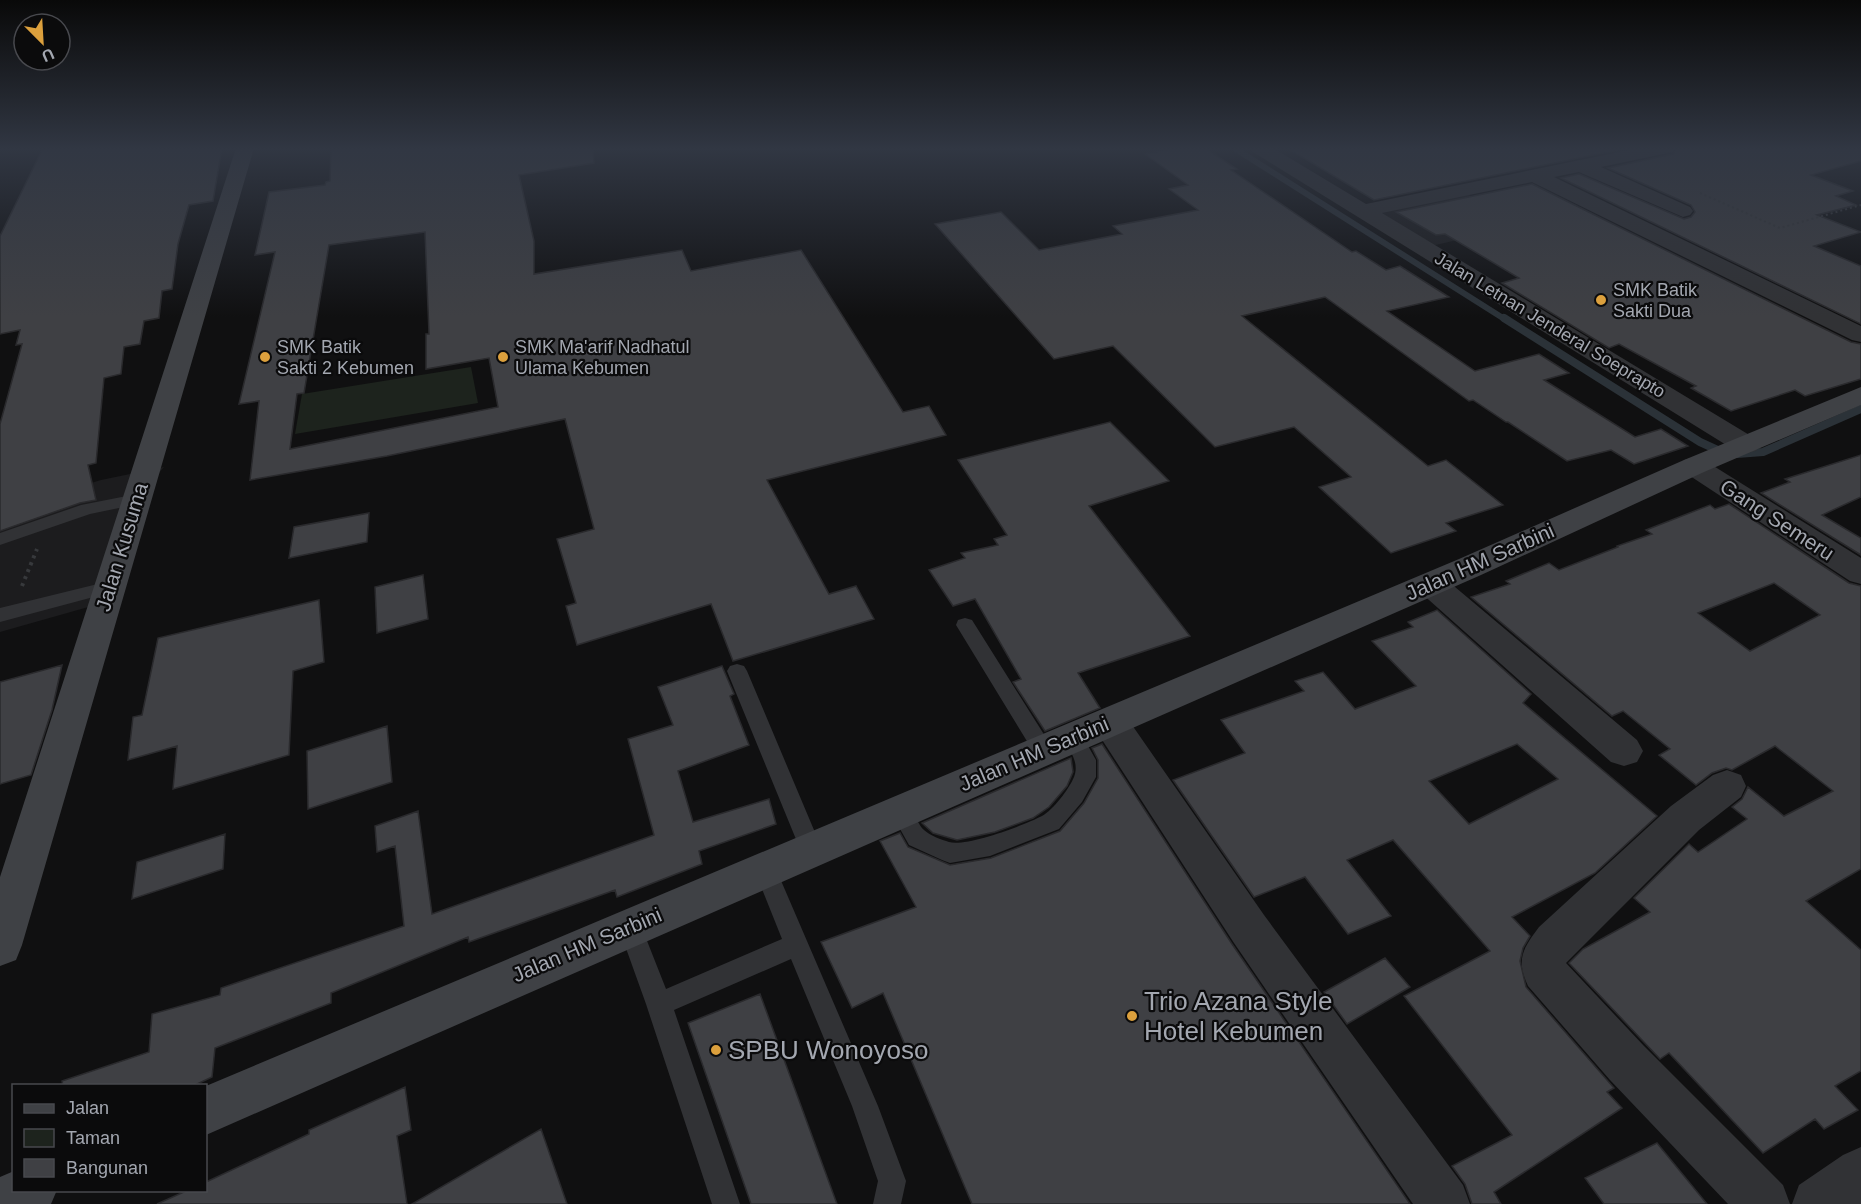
<svg xmlns="http://www.w3.org/2000/svg" width="1861" height="1204" font-family="Arial,sans-serif">
<rect width="100%" height="100%" fill="#101011"/>
<path fill="#1c1c1e" d="M1461 191 1525 224 1423 248 1364 211Z
M164 467 137 499 106 602 0 632V511L101 480Z"/>
<path fill="#1d231d" d="M471 367 478 403 295 434 302 394Z"/>
<g fill="none" stroke-linecap="round" stroke-linejoin="round">
<path stroke="#2b3238" stroke-width="6" d="M1234 148 1506 320"/>
<path stroke="#2b3238" stroke-width="8" d="M1504 318 1700 442 1724 453
M1737 454 1763 452 1861 409"/>
</g>
<path fill="#3f4044" stroke="#2a2a2d" stroke-width="1.5" fill-rule="evenodd" d="M43 148H222L213 201 189 205 178 244 172 289 162 291 159 318 144 321 140 344 124 347 121 374 104 378 96 463 88 465 96 500 80 503 0 531V424L22 344 16 345 20 330 0 334V236Z
M331 148H593L594 163 519 175 534 241V274L682 250 691 271 801 250 903 412 929 406 946 435 767 480 829 594 856 586 874 619 733 661 711 604 577 645 566 606 576 603 557 539 594 529 565 419 387 456 250 480 259 401 239 404 275 252 255 255 269 192 325 185 326 182 330 181ZM425 232 429 334H426V369L489 358 498 407 290 449 297 394 304 393 329 245Z
M1180 148H1205L1237 169 1231 170 1352 252 1356 251 1386 270 1400 266 1449 297 1387 311 1475 371 1539 354 1569 373 1544 380 1635 437 1661 429 1688 446 1634 464 1611 450 1567 461 1508 422H1506L1473 400 1469 401 1325 297 1242 316 1428 466 1446 460 1503 505 1446 523 1456 531 1391 553 1319 487 1351 477 1294 427 1215 447 1113 346 1054 359 935 224 1001 212 1039 250 1122 234 1113 226 1198 210 1169 189 1188 185 1145 154Z
M1287 148H1627L1374 200Z
M1677 148H1861V161L1811 175 1853 191 1836 196 1856 205 1817 215 1861 232 1814 246 1861 266V324L1561 178 1579 174 1684 219 1691 217 1695 212 1691 205 1608 168 1673 154Z
M1532 184 1851 342 1861 344V379L1805 396 1795 390 1731 411 1691 388 1696 386 1619 344 1609 348 1502 283 1519 278 1445 234 1436 235 1396 212Z
M1110 422 1169 481 1089 506 1190 636 1078 673 1100 708 1045 731 1013 682 1021 679 975 599 953 606 929 570 965 558 961 553 998 545 994 539 1007 535 958 460Z
M1861 455V497L1822 515 1861 538V555L1761 493 1790 482 1785 479Z
M1729 504 1849 583 1861 586V869L1806 901 1861 950V1071L1835 1086 1858 1110 1824 1129 1815 1119 1763 1153 1669 1053 1660 1059 1569 963 1583 949 1650 912 1634 898 1689 844 1698 852 1747 819 1732 807 1742 799 1748 787 1784 816 1833 791 1775 746 1732 770 1726 768 1712 773 1696 785 1659 755 1670 749 1623 711 1612 716 1471 597 1510 584 1506 581 1549 563 1559 570 1618 547 1617 546 1652 534 1646 530 1710 505 1715 509ZM1774 583 1820 615 1750 651 1698 613Z
M369 513 367 542 289 558 294 527Z
M423 575 428 619 377 633 375 587Z
M319 600 324 662 293 671 289 755 173 789 177 746 128 760 133 717 142 715 158 638Z
M1437 610 1531 694 1523 703 1657 816 1595 873 1512 917 1530 936 1523 948 1520 961 1526 987 1614 1088 1607 1092 1622 1108 1494 1192 1501 1204H1472L1465 1184 1452 1166 1512 1135 1404 996 1490 951 1393 840 1347 860 1391 916 1348 934 1305 877 1254 897 1173 780 1245 753 1221 720 1304 691 1295 681 1323 672 1355 709 1416 686 1372 641 1413 627 1408 622ZM1517 744 1558 779 1469 824 1429 781Z
M62 665 52 710 31 775 0 784V682Z
M722 666 734 694 730 696 749 745 678 771 693 822 769 799 776 824 699 851 702 864 617 897 615 890 469 942 468 937 331 993V1003L215 1048 212 1077 193 1086H63L62 1081 149 1052 152 1014 220 995 221 988 404 926 395 846 377 852 375 826 418 811 432 914 654 835 628 739 673 725 658 687Z
M387 726 392 782 308 809 307 751Z
M1102 744 1232 944 1410 1204H972L883 993 852 1008 821 942 916 907 880 841 900 833 908 847 950 865 991 858 1060 831 1084 803 1098 778V760L1092 748Z
M1071 758 1073 772 1067 786 1049 807 1033 818 995 832 957 840 933 833 922 823Z
M225 834 223 869 132 899 137 862Z
M1385 958 1410 987 1347 1024 1324 992Z
M760 994 837 1204H751L688 1023Z
M405 1087 411 1130 397 1136 407 1204H157L186 1191H206V1182L309 1134V1130Z
M541 1129 567 1204H412Z
M1657 1143 1707 1204H1604L1585 1178Z"/>
<g fill="none" stroke-linecap="round" stroke-linejoin="round">
<path stroke="#37393c" stroke-width="2" stroke-dasharray="2 3" stroke-linecap="butt" d="M1700 193 1780 228 1861 205"/>
<path stroke="#37393c" stroke-width="4" stroke-dasharray="3 4.5" stroke-linecap="butt" d="M22 586 37 549"/>
<path fill="#313235" fill-rule="evenodd" d="M137 494 143 495 145 499 143 503 90 514 0 545V533L81 505Z
M110 581 116 583 119 587 116 591 0 622V608Z
M965 618 972 620 1050 744 1053 750 1050 756 1043 758 1036 756 956 625 958 620Z
M737 664 744 666 747 671 822 849 819 856 811 859 803 856 800 849 727 671 730 666Z
M1076 735 1083 737 1096 760V777L1082 802 1059 829 990 856 950 863 942 860 909 845 890 811 893 804C913 797 913 819 924 830 929 835 942 840 949 842 966 847 1025 825 1042 816 1053 810 1069 789 1074 777 1079 764 1072 754 1066 743L1069 737Z
M765 859 773 862 776 869 878 1106 906 1181 901 1204H873L878 1181 852 1106 791 959 674 1010 740 1204H712L646 1004 618 926 622 918 630 915 638 918 666 989 782 939 754 869 757 862Z"/>
<path fill="#313235" fill-rule="evenodd" d="M1251 148H1273L1366 204 1639 148H1675L1673 152 1601 167 1690 207 1693 211 1690 215 1683 217 1579 172 1554 177 1861 326V342L1852 340 1532 182 1382 213 1756 439 1760 445 1756 451 1746 453 1736 451 1253 152Z
M1694 457 1704 460 1861 558V584L1850 581 1684 472 1680 466 1684 460Z
M1431 573 1442 576 1637 740 1643 751 1637 762 1624 766 1611 762 1420 592 1415 584 1420 576Z
M1110 707 1123 712 1264 915 1463 1185 1470 1204H1413L1234 943 1097 732 1092 722 1097 712Z
M1727 770 1741 775 1746 786 1741 797 1699 830 1566 963 1644 1046 1783 1185 1790 1204H1728L1610 1080 1528 986C1516 959 1522 950 1539 927L1671 806 1713 775Z
M1861 1147V1204H1792L1799 1185 1843 1155Z"/>
<path fill="#3f4145" fill-rule="evenodd" d="M236 148H254L22 945 16 960 0 966V877Z
M1861 387V405L1704 472 1481 575 206 1135V1086L1459 559 1684 460Z
M14 1171V1190H57L51 1204H0V1177Z"/>
</g>
<linearGradient id="sky" x2="0" y2="1"><stop stop-color="#090909"/><stop offset="0.47" stop-color="#313743"/><stop offset="1" stop-color="#313743" stop-opacity="0"/></linearGradient>
<rect width="1861" height="317" fill="url(#sky)"/>
<g fill="#dca03d" stroke="#0b0b0c" stroke-width="2">
<circle cx="1601" cy="300" r="6"/>
<circle cx="265" cy="357" r="6"/>
<circle cx="503" cy="357" r="6"/>
<circle cx="1132" cy="1016" r="6"/>
<circle cx="716" cy="1050" r="6"/>
</g>
<g text-anchor="middle" stroke-width="4.5" stroke-linejoin="round" paint-order="stroke">
<g font-size="18" fill="#a3a7b0" stroke="#0b0b0c" text-anchor="start">
<text x="1613" y="296">SMK Batik<tspan x="1613" dy="21">Sakti Dua</tspan></text>
<text x="277" y="353">SMK Batik<tspan x="277" dy="21">Sakti 2 Kebumen</tspan></text>
<text x="515" y="353">SMK Ma'arif Nadhatul<tspan x="515" dy="21">Ulama Kebumen</tspan></text>
</g>
<g font-size="18" fill="#a3a7b0" stroke="#0b0b0c">
<text transform="translate(1550 325) rotate(31)" y="6">Jalan Letnan Jenderal Soeprapto</text>
</g>
<g font-size="21" fill="#a3a7b0" stroke="#0b0b0c">
<text transform="translate(1777 520) rotate(33)" y="7">Gang Semeru</text>
<text transform="translate(122 547) rotate(-73)" y="7">Jalan Kusuma</text>
<text transform="translate(1480 562) rotate(-24)" y="7">Jalan HM Sarbini</text>
<text transform="translate(1034 754) rotate(-23)" y="7">Jalan HM Sarbini</text>
<text transform="translate(587 945) rotate(-23)" y="7">Jalan HM Sarbini</text>
</g>
<g font-size="26" fill="#a3a7b0" stroke="#0b0b0c" text-anchor="start">
<text x="1144" y="1010">Trio Azana Style<tspan x="1144" dy="30">Hotel Kebumen</tspan></text>
<text x="728" y="1059">SPBU Wonoyoso</text>
</g>
</g>
<rect x="12" y="1084" width="195" height="108" fill="#0b0b0c" stroke="#48494e" stroke-width="1.5"/>
<rect x="24" y="1104" width="30" height="9" fill="#3f4145" stroke="#48494e" stroke-width="1.5"/>
<text x="66" y="1114" font-size="18" fill="#a3a7b0">Jalan</text>
<rect x="24" y="1129" width="30" height="18" fill="#1d231d" stroke="#48494e" stroke-width="1.5"/>
<text x="66" y="1144" font-size="18" fill="#a3a7b0">Taman</text>
<rect x="24" y="1159" width="30" height="18" fill="#3f4044" stroke="#48494e" stroke-width="1.5"/>
<text x="66" y="1174" font-size="18" fill="#a3a7b0">Bangunan</text>
<g transform="translate(42 42) rotate(156)"><circle r="28" fill="#0b0b0c" stroke="#48494e" stroke-width="1.5"/>
<path d="M0-4.5L10 22L0 15L-10 22Z" fill="#dca03d"/>
<text y="-9" font-size="16" font-weight="bold" text-anchor="middle" fill="#a3a7b0">U</text>
</g>
</svg>
